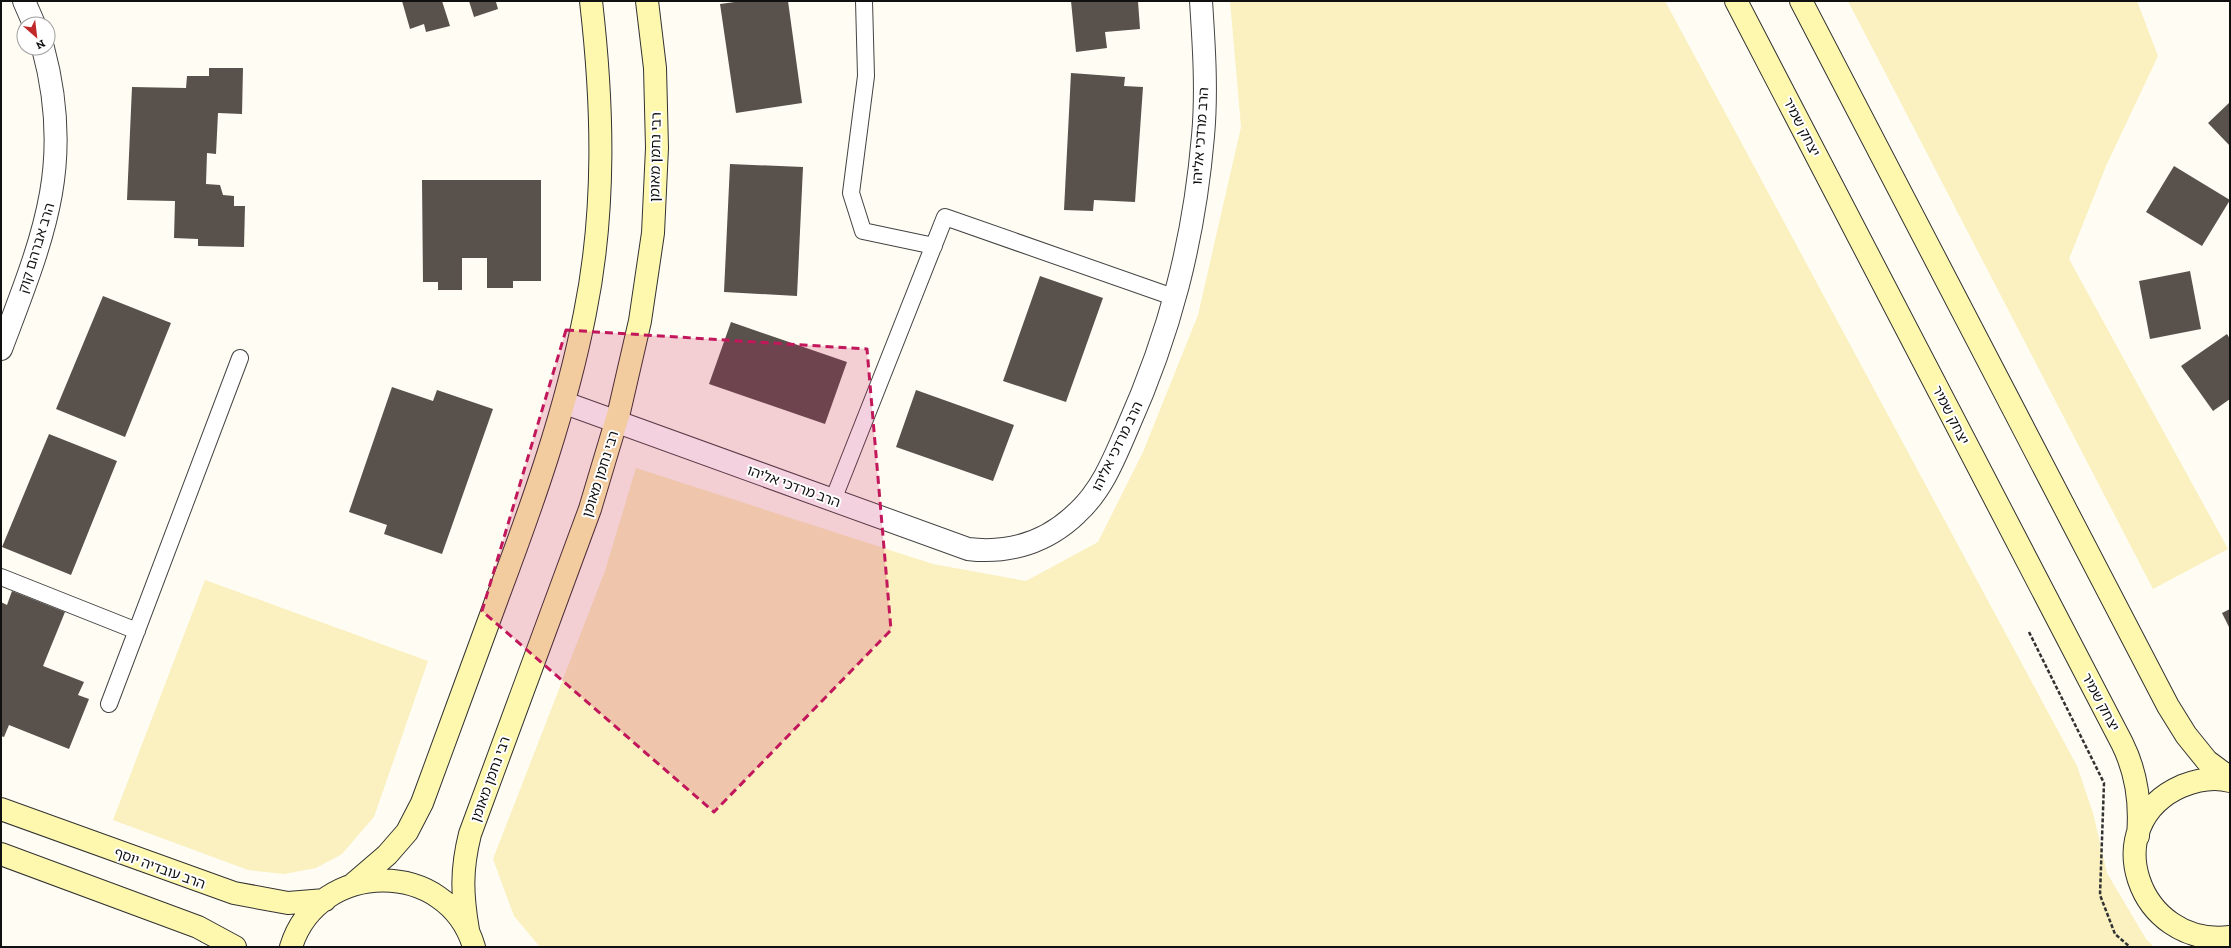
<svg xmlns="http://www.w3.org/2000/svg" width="2231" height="948" font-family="'Zilla Slab','Noto Sans Hebrew',serif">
<rect width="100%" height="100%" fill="#fffdf3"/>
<path fill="#faf0c0" d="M1230 1H1665L2077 766 2093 813 2107 873 2146 939 2154 947H540L514 916 493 859 605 571 636 468 933 564 1026 581 1098 542 1143 452 1198 315 1241 127Z
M1848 1H2137L2158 56 2106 166 2069 259 2228 549 2153 589Z
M205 580 428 661 374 817 342 854 316 868 284 874 248 870 113 820Z"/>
<path fill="#59514c" d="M402 1H442L450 26 426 32 424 24 410 29Z
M469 1H499L496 2 498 9 474 17Z
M742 1H788L802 103 736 113 720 4Z
M1071 1H1138L1140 29 1105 32 1107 48 1076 52Z
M209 68H243L242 114 218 113 216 154 207 153 206 184 220 185 223 195 234 196V206H245L244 247 198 246V239L174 238 175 201 127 200 132 87 186 88 187 76H209Z
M1071 73 1125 77 1124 86 1143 87 1135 202 1094 200 1093 211 1064 210Z
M2230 102V146L2208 123Z
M730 164 803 167 797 296 724 292Z
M2174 166 2230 200 2202 246 2146 212Z
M422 180H541V281H513V288H487V258H462V290H438V282H423Z
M2190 271 2201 329 2150 339 2139 281Z
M1040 276 1103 298 1066 402 1003 381Z
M103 296 171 323 125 437 56 409Z
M731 322 847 362 825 424 709 384Z
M2227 334 2230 339V399L2213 411 2181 366Z
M392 387 433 401 437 390 493 409 442 554 384 534 387 525 349 512Z
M916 390 1014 425 993 481 896 447Z
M49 434 117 461 71 575 2 547Z
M12 591 65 612 43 666 84 682 78 695 89 699 69 749 9 725 4 737 1 736V602L7 605Z
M2230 609V629L2222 613Z"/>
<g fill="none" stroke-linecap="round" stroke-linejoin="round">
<defs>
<path id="lane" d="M864 1 866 76 851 193 863 231 934 246
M833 500 945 217 1176 298
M1 577 137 631
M109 704 240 358"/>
<path id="street" d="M24 1 34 24
M1 349C42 240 75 166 43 48
M565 403 968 549C1009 554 1047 542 1077 513 1102 490 1114 459 1127 429 1170 333 1194 241 1203 136 1207 92 1204 46 1201 1"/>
<path id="secondary" d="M1736 1 2122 743C2137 773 2141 803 2138 836
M1801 1 2168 706 2186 735 2207 761 2230 778
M2230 781C2215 777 2197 780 2182 786 2095 824 2138 948 2230 937
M1 809 234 893 288 903 325 900
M1 854 198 927 235 947
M352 885 387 855 407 832 422 803C447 734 473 665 498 596 533 503 566 410 585 313 606 209 603 105 591 1
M468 930C462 895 461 870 470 834L590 509 619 412 640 321 653 233 657 148 655 68 647 1
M291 947C318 859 448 858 474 947"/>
</defs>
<use href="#lane" stroke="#434343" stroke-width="18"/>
<use href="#street" stroke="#434343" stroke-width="24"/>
<use href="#secondary" stroke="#323232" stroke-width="24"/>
<path stroke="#323232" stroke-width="2.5" stroke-dasharray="4 2" stroke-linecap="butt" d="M2029 632 2104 783 2100 895 2115 934 2130 947"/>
<use href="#lane" stroke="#fff" stroke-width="16"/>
<use href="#street" stroke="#fff" stroke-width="22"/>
<use href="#secondary" stroke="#fef8af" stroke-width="22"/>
</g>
<path fill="#c2185b" fill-opacity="0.2" stroke="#c2185b" stroke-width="3" stroke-dasharray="8 5" stroke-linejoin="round" d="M566 330 867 349 891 630 714 812 482 611Z"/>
<g text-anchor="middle" stroke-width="4" stroke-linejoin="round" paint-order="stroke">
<g font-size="14" fill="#101010" stroke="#fff">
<text transform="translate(1802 127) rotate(63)" y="5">יצחק שמיר</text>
<text transform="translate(1200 136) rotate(-86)" y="5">הרב מרדכי אליהו</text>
<text transform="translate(655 157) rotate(-89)" y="5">רבי נחמן מאומן</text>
<text transform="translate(36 248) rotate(-73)" y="5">הרב אברהם קוק</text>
<text transform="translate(1951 415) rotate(63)" y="5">יצחק שמיר</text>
<text transform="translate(1117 446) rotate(-64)" y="5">הרב מרדכי אליהו</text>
<text transform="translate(600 474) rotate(-72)" y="5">רבי נחמן מאומן</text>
<text transform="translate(794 486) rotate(20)" y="5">הרב מרדכי אליהו</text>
<text transform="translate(2101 702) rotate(62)" y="5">יצחק שמיר</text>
<text transform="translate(490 779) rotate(-70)" y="5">רבי נחמן מאומן</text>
<text transform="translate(160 868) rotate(20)" y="5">הרב עובדיה יוסף</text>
</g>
</g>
<rect width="2231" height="948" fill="none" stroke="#101010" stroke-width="4"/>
<g transform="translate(36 36) rotate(152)"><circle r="19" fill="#ffffff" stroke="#9f9f9f"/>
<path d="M0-3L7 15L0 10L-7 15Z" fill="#c02829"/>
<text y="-6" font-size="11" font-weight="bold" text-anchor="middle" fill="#101010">N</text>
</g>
</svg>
